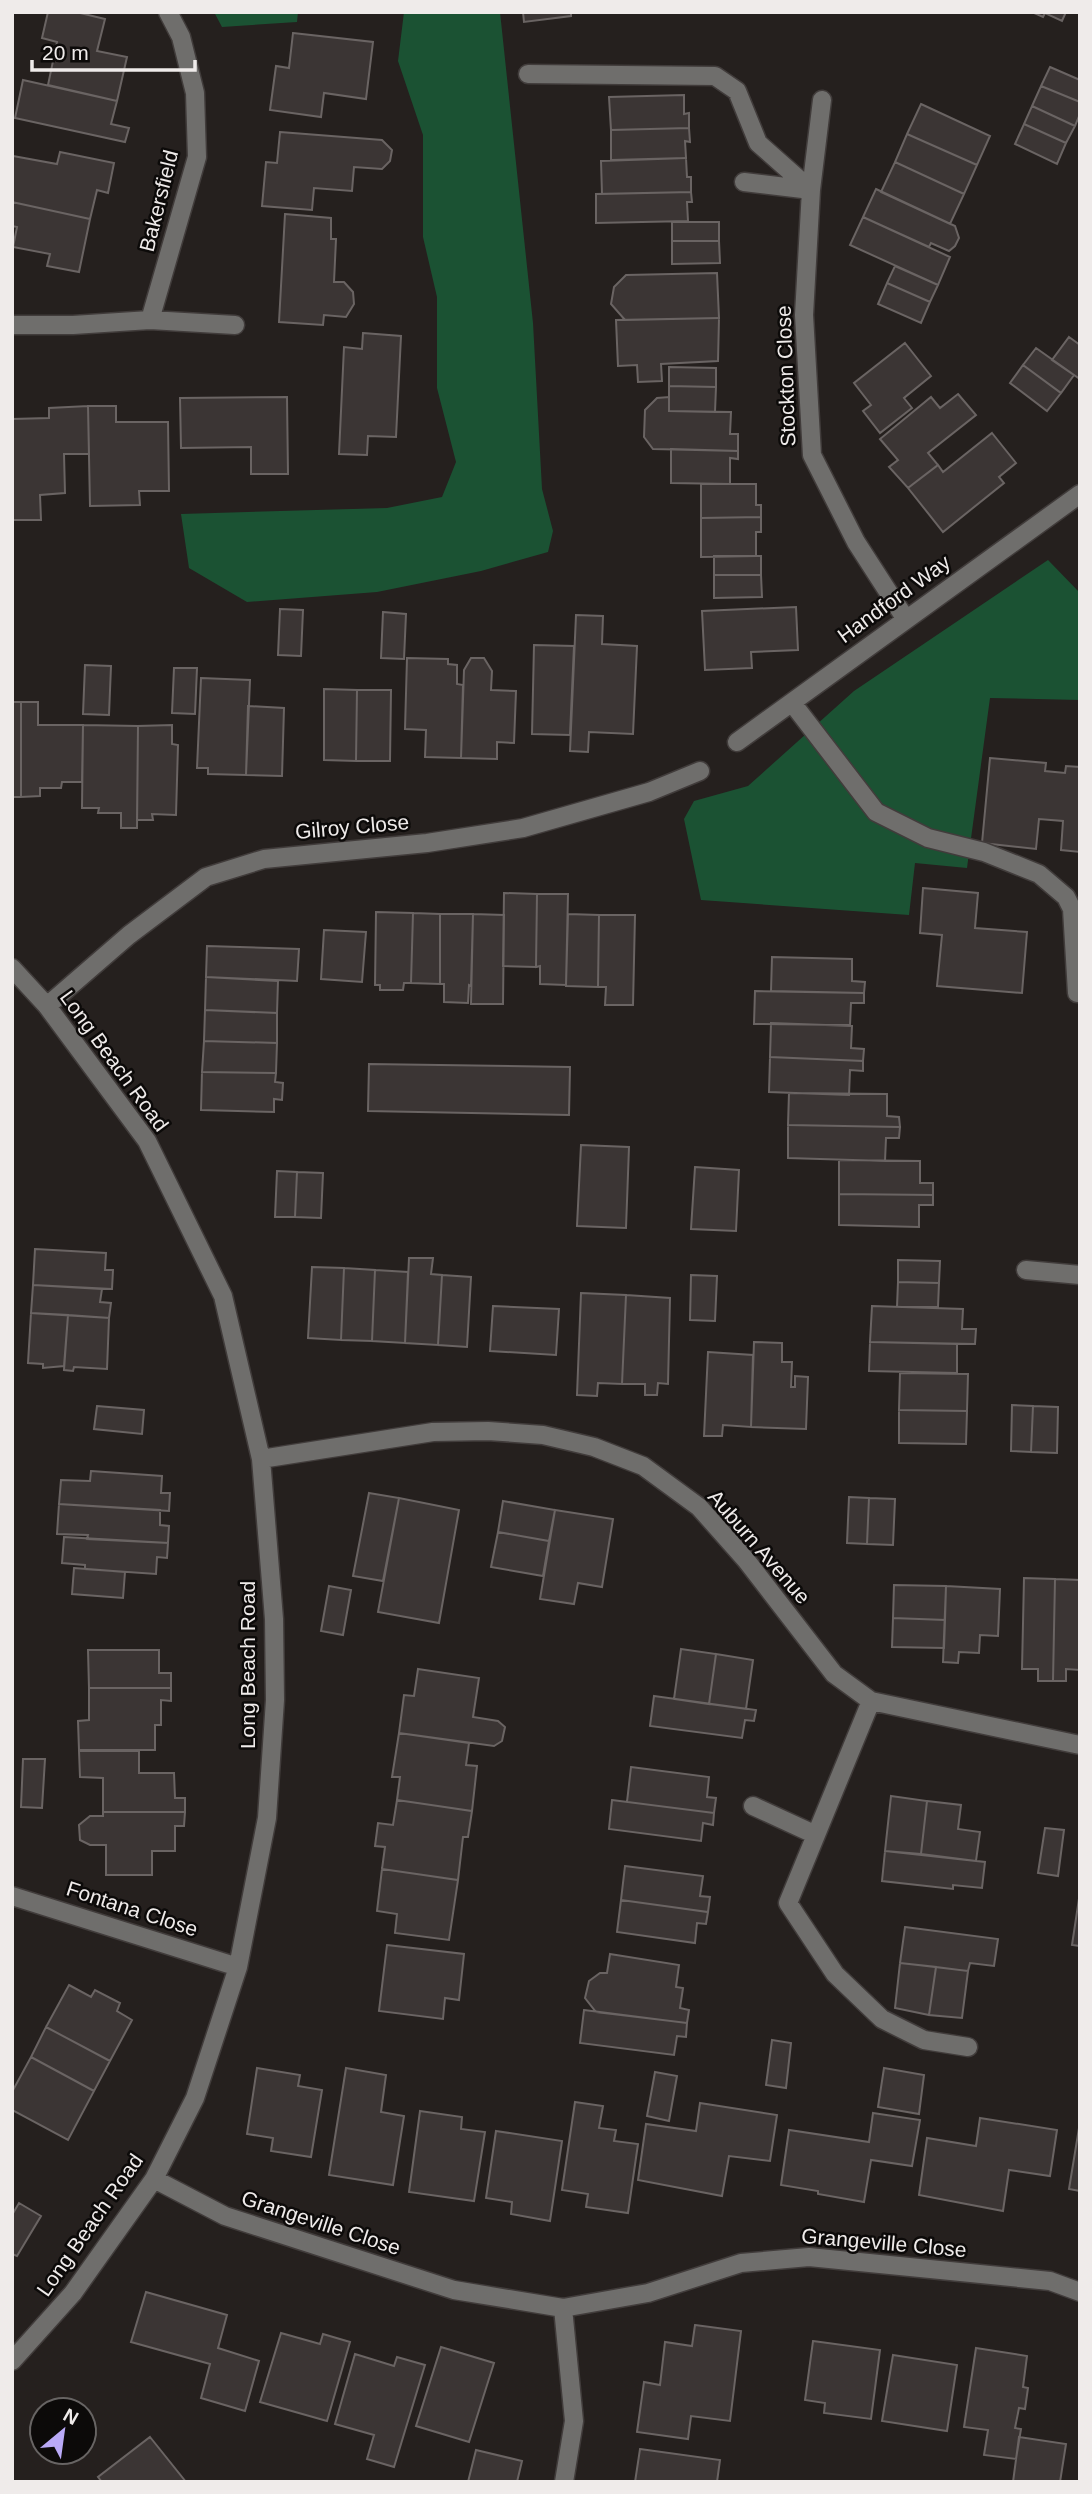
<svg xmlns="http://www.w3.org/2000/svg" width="1092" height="2494" font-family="Arial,sans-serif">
<rect width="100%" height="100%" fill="#25201e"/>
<path fill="#1b5233" d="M214 12H298L297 22 222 27Z
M404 12H500L533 323 542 489 553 531 548 552 481 571 377 592 247 602 189 568 181 514 387 508 442 497 456 462 437 388V297L423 237V135L398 61Z
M1048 560 1080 593V700L990 698 967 868 915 863 909 915 701 900 684 819 694 801 748 786 854 691Z"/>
<path fill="#3b3534" stroke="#6a6463" stroke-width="2" d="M48 12H76L105 19 97 51 127 57 117 101 48 85 57 42 42 38Z
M523 12H571V16L524 22Z
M1032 12H1066L1062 21 1045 13 1043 17Z
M293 33 373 42 366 99 324 93 321 117 270 110 276 66 289 68Z
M1050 67 1080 80V102L1041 86Z
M23 80 117 101 111 124 129 128 125 142 15 118Z
M1041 86 1080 102V114L1075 126 1032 106Z
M684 95V114L689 113V128L611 130 609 97Z
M921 104 990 136 977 165 907 134Z
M1032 106 1075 126 1066 143 1024 124Z
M1024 124 1066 143 1057 164 1015 144Z
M689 128 690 142 685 141 686 158 611 160V130Z
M280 132 382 140 392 150 390 161 382 169 354 167 352 191 314 188 312 210 262 206 266 162 277 163Z
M907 134 977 165 964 194 895 162Z
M60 152 114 163 108 193 97 190 90 219 12 202 13 156 57 164Z
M686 158 687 177H691V192L602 194 601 161Z
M895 162 964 194 950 224 881 192Z
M876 189 955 226 959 238 955 246 949 251 931 243 929 247 863 217Z
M691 192 692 202H687L688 221 596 223V194Z
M12 202 90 219 79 272 47 266 50 254 13 247 17 227 12 226Z
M285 214 331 218V239H336L334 282H344L353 292 354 304 346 317 324 315 323 325 279 322Z
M863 217 950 257 938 285 850 245Z
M672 222H719V241H672Z
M672 241H719L720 263 672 264Z
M895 266 938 285 930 302 887 283Z
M717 273 719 318 625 320 611 304 614 287 626 275Z
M887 283 930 302 921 323 878 304Z
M719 318 718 361 661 364 662 381 638 382 637 365 618 366 616 320Z
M363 333 401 336 396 437 368 436 367 455 339 454 344 347 362 349Z
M1069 337 1080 345V379L1052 360Z
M905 343 931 376 904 398 912 408 880 433 863 411 871 405 854 383Z
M1036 348 1074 375 1061 393 1023 365Z
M1023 365 1061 393 1047 411 1010 383Z
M669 367 716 368V387L669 386Z
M669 386 716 387 715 412 669 411Z
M958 394 976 415 928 453 938 465 908 488 889 467 898 460 880 439 931 397 940 408Z
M287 397 288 474H251V447L181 448 180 398Z
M669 397V411L731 412 730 434H738V451L653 449 644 437 645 410 657 398Z
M88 406H116V422H168L169 491H139L140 505 90 506Z
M88 406 89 454H64L65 493 40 495 41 520H12V419L49 418V408Z
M992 433 1016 463 999 477 1004 483 943 532 908 488 938 465 943 472Z
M671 449 738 451V459L730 458V484L671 483Z
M701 484H756V505H761V517L701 518Z
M761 517V532H756V556L701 557V518Z
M714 556H761V575H714Z
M714 575H761L762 597 714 598Z
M796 607 798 650 751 652 752 668 705 670 702 611Z
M280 609 303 610 301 656 278 655Z
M383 612 406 614 404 659 381 658Z
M576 615 603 616 602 644 637 646 633 734 589 732 588 752 570 751Z
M534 645 574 646 570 735 532 734Z
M407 658 448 659V664L457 665V684L463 685 461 758 425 757 426 730 405 729Z
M471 658H484L492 671 491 690 516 691 514 743 497 742V759L461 758 464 670Z
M85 665 111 666 109 715 83 714Z
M174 668H197L195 714 172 713Z
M201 678 250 680 246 775 208 774V768H197Z
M324 689 357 690 356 761 324 760Z
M357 690H391L390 761H356Z
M12 702H21V797H12Z
M21 702H38V725H83L82 782H62L61 788H40V796L21 797Z
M248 706 284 708 282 776 246 775Z
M83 725 138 726 137 828H121V813H98L99 808H82Z
M172 725V744L178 745 176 815 152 814 153 820H137L138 726Z
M990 758 1046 763 1045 771 1065 773 1066 766 1080 767V852L1061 850 1063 821 1039 819 1036 849 982 843Z
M923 888 978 893 975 928 1027 932 1022 993 937 986 942 935 920 933Z
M504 893 537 894 536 967 503 966Z
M537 894H568L566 985 540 984V966L536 967Z
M376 912 413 913 411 983H404L403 990H380V985H375Z
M413 913 440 914V984L411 983Z
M440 914H473L471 986 469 985 468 1003 444 1002V984H440Z
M473 914 504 915 503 1004H471Z
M568 914 599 915 598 987 566 986Z
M599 915H635L633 1005H605L606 987H598Z
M324 930 366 932 362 982 321 979Z
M207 946 299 949 297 981 206 977Z
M772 957 852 959V981L865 982 864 993 771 991Z
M206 977 278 981 277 1013 205 1010Z
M755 991 864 993V1003H851L850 1025 754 1024Z
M205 1010 277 1013V1043L204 1041Z
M771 1023 852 1026 851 1048 864 1049 863 1061 770 1057Z
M204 1041 277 1043 276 1073 202 1072Z
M770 1057 863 1061V1071L850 1070 849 1095 769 1092Z
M369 1064 570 1067 569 1115 368 1111Z
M202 1072 276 1073 275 1082 283 1083 282 1100 274 1099V1112L201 1110Z
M789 1093 887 1094V1116L899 1117 900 1127 788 1125Z
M788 1125 900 1127 899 1138H886L885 1161 788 1158Z
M581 1145 629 1147 626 1228 577 1226Z
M839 1160 920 1161V1183H933V1195L839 1194Z
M695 1167 739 1170 736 1231 691 1229Z
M277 1171 297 1172 295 1217H275Z
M297 1172 323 1173 321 1218 295 1217Z
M839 1194 933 1195V1205H919V1227L839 1225Z
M35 1249 106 1253 105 1270H113L112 1289 33 1285Z
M409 1258H433L431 1274 442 1275 438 1345 405 1343Z
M898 1260 940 1261 939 1283 898 1282Z
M312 1267 344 1268 341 1340 308 1338Z
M344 1268 375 1270 372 1341 341 1340Z
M375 1270 408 1272 405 1343 372 1341Z
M442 1275 471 1277 467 1347 438 1345Z
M691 1275 717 1276 715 1321 690 1320Z
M898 1282 939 1283 938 1307H897Z
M33 1285 102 1289 100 1302 111 1303 109 1318 31 1313Z
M581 1293 626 1295 622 1384 598 1383 597 1396 577 1395Z
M626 1295 670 1298 668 1384 658 1383 657 1395H645V1384H622Z
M493 1306 559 1309 556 1355 490 1351Z
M872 1306 963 1309 962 1329H976L975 1344 870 1342Z
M31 1313 68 1315 64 1366 43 1368V1364L28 1363Z
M68 1315 109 1318 107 1369 74 1367 73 1371 64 1370Z
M754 1342 782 1343V1362H792L791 1387H795V1376L808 1377 806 1429 751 1427Z
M870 1342 957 1344V1373L869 1371Z
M708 1352 753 1355 751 1427 723 1425 722 1436H704Z
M900 1373 968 1374 967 1411 899 1410Z
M1012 1405 1033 1406 1031 1452 1011 1451Z
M97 1406 144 1410 142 1434 94 1429Z
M1033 1406 1058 1407 1057 1453 1031 1452Z
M899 1410 967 1411 966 1444 899 1443Z
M91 1471 162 1476 161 1493H170L169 1511 59 1504 61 1480 90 1481Z
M369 1493 399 1498 383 1581 353 1576Z
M849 1497 869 1498 867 1544 847 1543Z
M399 1498 459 1510 439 1623 378 1612Z
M869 1498 895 1499 893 1545 867 1544Z
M503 1501 555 1510 549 1541 498 1532Z
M59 1504 160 1510V1525L169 1526 168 1543 87 1539 88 1535 57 1534Z
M555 1510 613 1519 602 1587 578 1583 574 1604 540 1599Z
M498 1532 549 1541 543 1576 491 1567Z
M64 1537 168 1543 167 1558 157 1557 156 1574 85 1569V1565L62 1563Z
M74 1568 125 1572 123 1598 72 1594Z
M1024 1578 1055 1579 1053 1681H1038V1669H1022Z
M1055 1579 1080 1580V1670L1066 1669V1681H1053Z
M894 1585 946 1586 945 1620 893 1618Z
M329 1586 351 1590 343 1635 321 1631Z
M946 1586 1000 1589 998 1636 980 1635 979 1653 959 1652 958 1663 943 1662Z
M893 1618 945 1620 944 1648 892 1647Z
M681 1649 716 1654 709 1704 674 1699Z
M88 1650H159V1673H171V1688H89Z
M716 1654 753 1660 746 1709 709 1704Z
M418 1669 479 1678 473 1717 498 1721 505 1727 502 1741 494 1746 399 1733 404 1695 414 1696Z
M89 1688H171V1701L161 1700V1725H155V1750H79L78 1721 89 1720Z
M654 1696 756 1710 754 1721 745 1720 742 1738 650 1726Z
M399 1733 469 1743 466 1765 477 1766 472 1811 397 1800 400 1777H392Z
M79 1751H139V1773H174L175 1798H185V1812H103V1778L80 1777Z
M23 1759H45L42 1808 21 1807Z
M631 1767 709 1777 707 1797 716 1798 714 1813 627 1802Z
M891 1796 927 1801 921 1854 885 1851Z
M397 1800 472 1811 468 1837H463L458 1880 382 1869 385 1847 375 1846 378 1823 393 1825Z
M612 1800 714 1813 713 1825 703 1823 701 1841 609 1829Z
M927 1801 961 1805 958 1829 980 1832 976 1861 921 1854Z
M103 1812H185L184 1826H175V1851H152V1875H106V1845H90L80 1840 79 1825 90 1816H103Z
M1045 1828 1064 1830 1058 1876 1038 1873Z
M885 1851 985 1862 982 1888 953 1885V1889L882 1881Z
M625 1866 703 1876 700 1896 710 1897 708 1912 621 1900Z
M382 1869 458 1880 449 1940 395 1933 397 1914 377 1911Z
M1080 1892V1946L1072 1945Z
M621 1900 708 1912 706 1924 697 1923 695 1943 617 1932Z
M905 1927 998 1939 994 1966 970 1963 968 1971 900 1963Z
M387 1945 464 1954 459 2000 445 1998 443 2019 379 2011Z
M610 1954 679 1965 676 1987 683 1988 680 2008 689 2010 687 2023 596 2012 585 1998 589 1981 600 1973H607Z
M900 1963 936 1967 929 2015 895 2008Z
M936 1967 968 1971 962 2018 929 2015Z
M69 1985 91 1997 95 1990 120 2003 117 2011 132 2020 110 2061 46 2027Z
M584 2010 687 2023 686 2037 677 2036 674 2055 580 2043Z
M46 2027 110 2061 94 2091 31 2057Z
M772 2040 791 2043 786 2088 766 2085Z
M31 2057 94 2091 68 2140 12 2110V2092Z
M257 2068 300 2075 298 2086 322 2090 311 2157 271 2151 273 2138 247 2134Z
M346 2068 386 2075 381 2112 404 2116 393 2185 329 2175Z
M884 2068 924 2075 919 2114 878 2107Z
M655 2072 677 2076 669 2121 647 2116Z
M575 2102 603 2106 599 2128 616 2130 614 2141 638 2144 628 2213 586 2207 588 2194 562 2190Z
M700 2103 777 2115 770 2161 729 2156 722 2196 638 2180 646 2124 696 2131Z
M420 2111 462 2117 461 2129 485 2132 474 2201 409 2192Z
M873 2113 920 2120 912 2166 871 2160 864 2202 818 2194V2191L781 2185 789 2130 869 2142Z
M980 2118 1057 2130 1050 2176 1009 2170 1003 2211 919 2195 927 2138 976 2146Z
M1080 2122V2191L1069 2189Z
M496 2131 562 2141 550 2221 511 2214 512 2202 486 2198Z
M19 2203 41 2216 17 2256 12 2254V2215Z
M146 2292 227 2315 218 2348 259 2361 245 2411 201 2398 210 2364 131 2342Z
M695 2325 741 2331 730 2421 691 2416 688 2439 637 2432 644 2382 660 2385 665 2342 692 2346Z
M281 2333 320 2344 323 2334 350 2342 327 2421 260 2402Z
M813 2341 880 2350 871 2419 824 2413 825 2403 805 2400Z
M441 2347 494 2363 469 2442 416 2426Z
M976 2348 1027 2356 1023 2387 1028 2388 1025 2409 1019 2408 1015 2428 1021 2429 1016 2459 984 2455 988 2430 964 2427Z
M355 2354 394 2366 397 2357 425 2365 394 2467 367 2459 374 2435 335 2424Z
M893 2355 957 2365 947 2431 882 2421Z
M150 2437 186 2482H102L98 2477Z
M1019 2437 1066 2444 1060 2482H1013Z
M640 2449 720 2460 717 2482H635Z
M476 2450 522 2461 517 2482H468Z"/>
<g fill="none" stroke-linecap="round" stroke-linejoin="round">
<defs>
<path id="minor" d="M528 74 715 76 737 91 758 143 811 190
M822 100 811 190 804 315 812 455 856 542 905 618
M744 182 811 190
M150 320 235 325
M12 325H73L150 320 197 157 195 93 181 37 168 12
M793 704 876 812 928 838 984 852 1039 874 1066 897 1072 909 1077 993H1080
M737 742 1080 494
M12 968 47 1006 147 1141 223 1296 261 1459 274 1619 275 1700 267 1818 238 1967 195 2098 154 2179 73 2293 12 2361
M47 1006 129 935 206 877 264 859 427 843 523 828 649 792 700 771
M1026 1270 1080 1275
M261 1459 433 1432 488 1431 543 1435 594 1447 643 1466 699 1507 746 1560 834 1674 871 1701 1080 1745
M871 1701 788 1903 835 1974 882 2019 924 2040 968 2047
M753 1806 816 1835
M12 1896 238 1967
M154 2179 225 2216 454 2290 563 2308
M564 2482 574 2421 563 2308 648 2293 741 2263 809 2257 1050 2281 1080 2292"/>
</defs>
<use href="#minor" stroke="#413c3b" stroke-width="21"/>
<use href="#minor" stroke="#6f6e6c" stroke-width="18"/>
</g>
<g text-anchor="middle" stroke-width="5" stroke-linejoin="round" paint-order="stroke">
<g font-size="21" fill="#efebea" stroke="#0c0a09">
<text transform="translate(159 201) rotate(-76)" y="7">Bakersfield</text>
<text transform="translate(786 376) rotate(-92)" y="7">Stockton Close</text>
<text transform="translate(894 599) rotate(-36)" y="7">Handford Way</text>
<text transform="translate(352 827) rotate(-5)" y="7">Gilroy Close</text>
<text transform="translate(114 1061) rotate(54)" y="7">Long Beach Road</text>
<text transform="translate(759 1547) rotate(49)" y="7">Auburn Avenue</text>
<text transform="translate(248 1665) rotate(-90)" y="7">Long Beach Road</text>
<text transform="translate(132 1909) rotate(18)" y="7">Fontana Close</text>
<text transform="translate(321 2223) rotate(18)" y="7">Grangeville Close</text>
<text transform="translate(90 2225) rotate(-55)" y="7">Long Beach Road</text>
<text transform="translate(884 2243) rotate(5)" y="7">Grangeville Close</text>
</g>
</g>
<rect width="1092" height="2494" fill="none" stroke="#efebea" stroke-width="28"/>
<g transform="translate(63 2431) rotate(29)"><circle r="33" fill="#0c0a09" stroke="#676463" stroke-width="2"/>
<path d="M0-5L12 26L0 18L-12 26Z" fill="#baaaf7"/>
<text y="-10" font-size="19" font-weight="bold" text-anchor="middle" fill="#efebea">N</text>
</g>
<path d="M32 60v10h163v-10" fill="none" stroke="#efebea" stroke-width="3.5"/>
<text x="42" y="60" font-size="21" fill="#efebea" stroke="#0c0a09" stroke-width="5" paint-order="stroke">20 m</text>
</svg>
